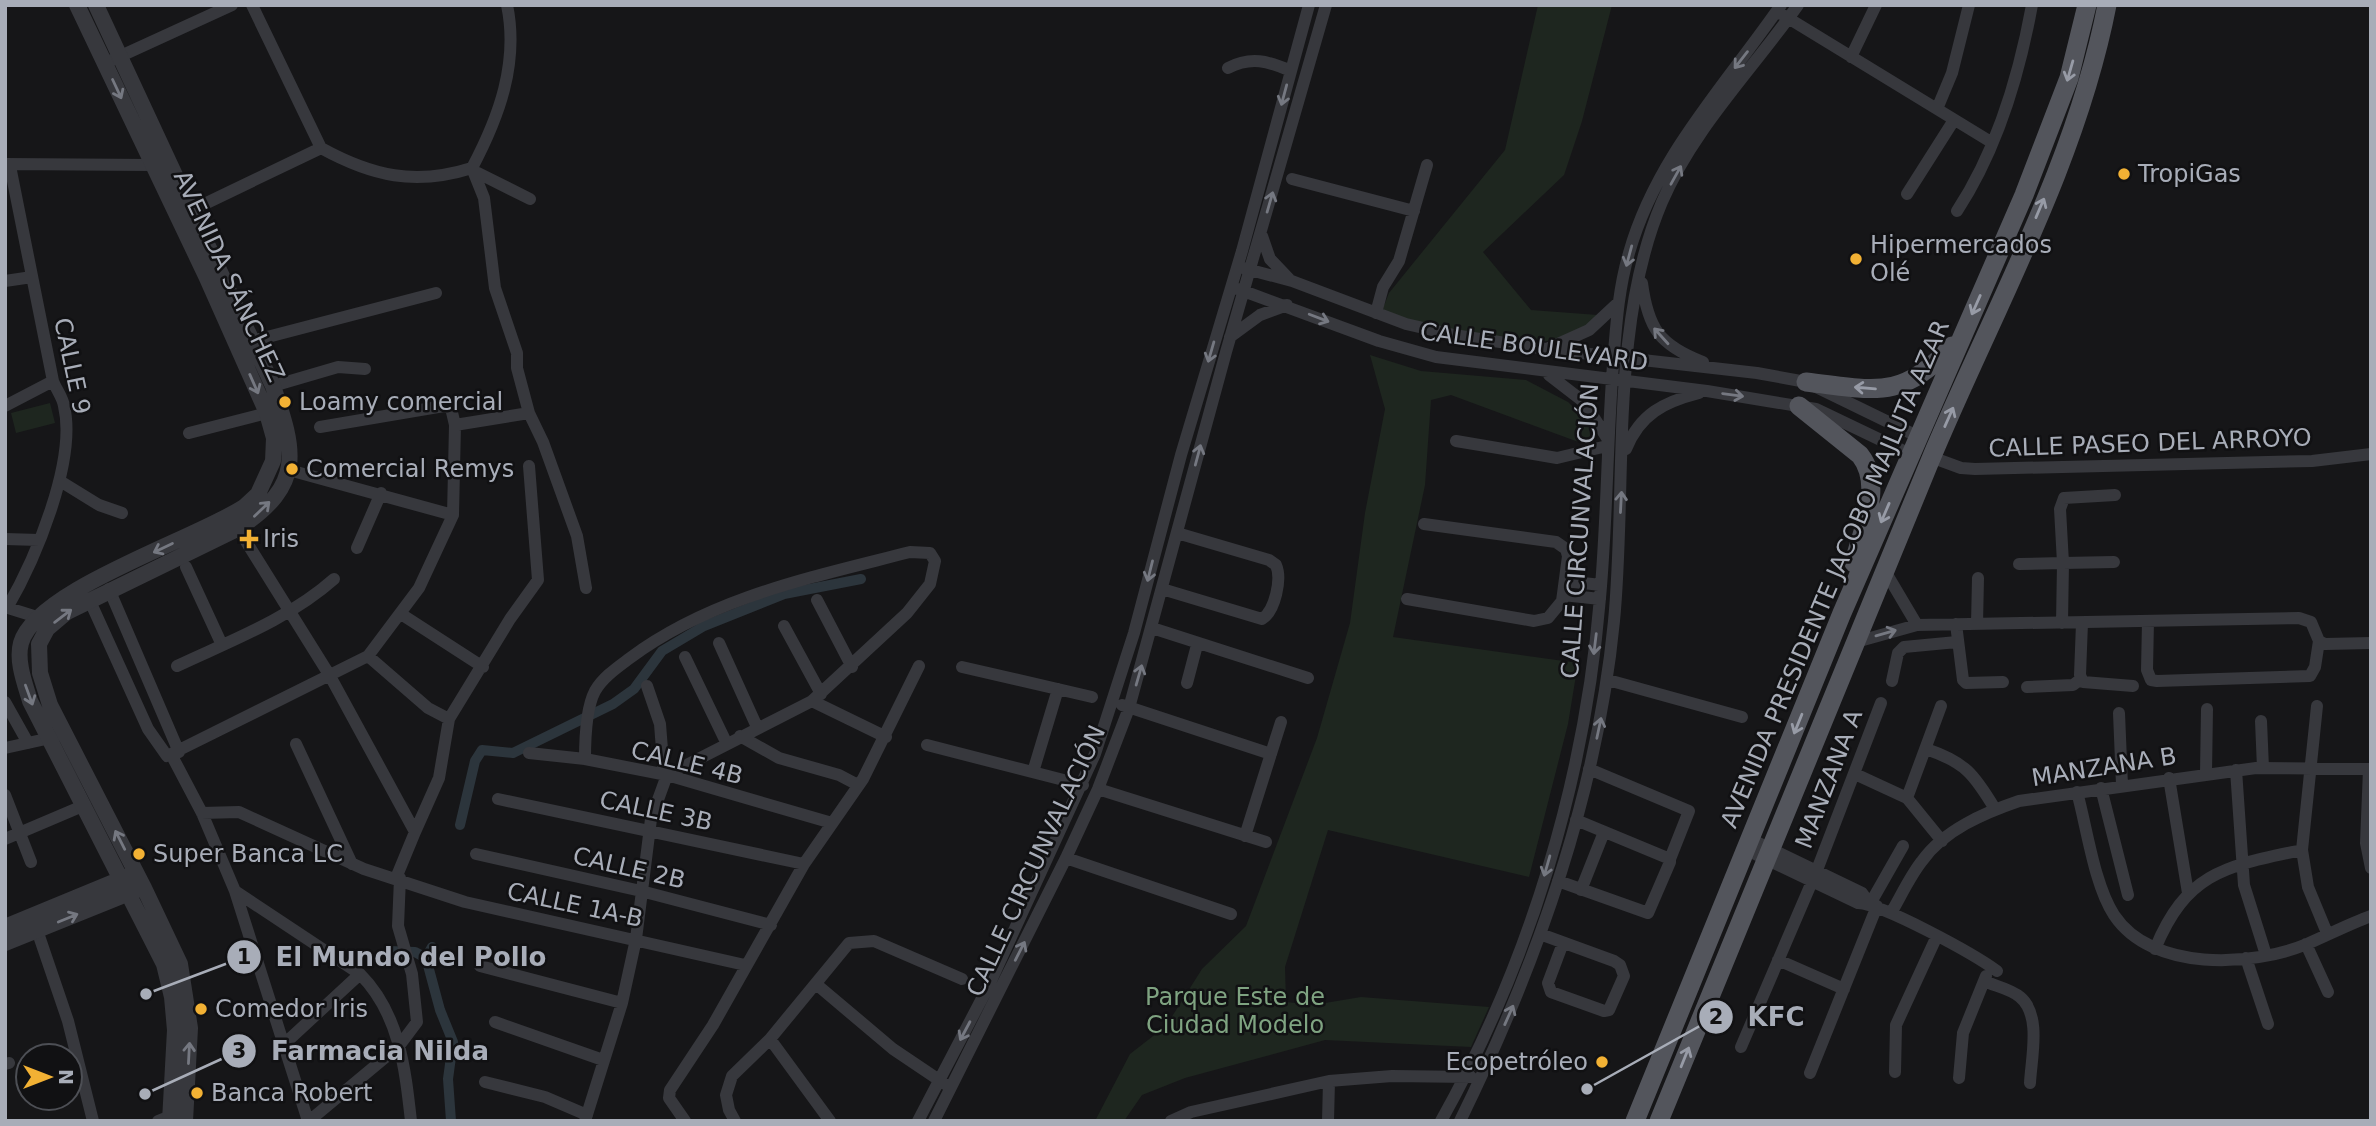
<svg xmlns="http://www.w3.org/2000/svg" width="2376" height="1126" font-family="'DejaVu Sans',sans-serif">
<rect width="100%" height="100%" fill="#161618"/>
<path fill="#1e261f" d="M1538 5H1612L1582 121 1564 175 1483 252 1531 310 1598 315 1584 334 1546 341 1456 332 1380 316 1389 293 1505 150Z
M1370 355 1421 371 1526 380 1568 402 1588 422 1592 447 1451 395 1431 400 1425 485 1393 637 1578 663 1568 724 1529 877 1328 830 1285 967 1286 1002 1313 1005 1361 997 1489 1007 1471 1047 1325 1040 1185 1078 1142 1095 1124 1121H1095L1130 1054 1166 1026 1202 969 1246 926 1317 738 1350 623 1365 513 1385 409Z
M50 403 55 423 16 433 11 413Z"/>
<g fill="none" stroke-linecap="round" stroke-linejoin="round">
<path stroke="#2c353c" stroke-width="10" d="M460 825 475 761 482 750 513 753 613 704 634 689 662 651 704 626 784 594 861 579
M389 951 415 952 426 958 432 947
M426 958 440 1010 453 1042 448 1079 451 1121"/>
<path stroke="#37383d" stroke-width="12" d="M252 5 321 148
M1783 15 1991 142
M1851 57 1876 5
M112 60 232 5
M1228 68C1251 56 1268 61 1291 71
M1937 109 1952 73 1969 5
M321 148C372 176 415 186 472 168 499 117 519 63 507 5
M5 164 152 165
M472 168 484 198 495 288 517 353V368L529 413 543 442 577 536 586 588
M472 170 530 199
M1292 179 1414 211
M1907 194 1954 120
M192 210 321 148
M1957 211C1997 150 2019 76 2032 5
M1262 236 1270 259 1289 279
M1243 268 1292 281 1406 324 1454 335 1546 349 1757 373 1806 382 1919 437
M5 281 32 277
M1642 283C1648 328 1659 345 1703 362
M1238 289 1379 341 1436 357 1707 391 1816 409 1912 455
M1376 313 1383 287 1399 261 1427 165
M1230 337 1260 315 1287 305
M252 341 436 293
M1549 348 1589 330 1618 303
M1549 375 1584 402 1607 438
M273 386 338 367 365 369
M5 406 53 381
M455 425 529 413
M189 433 267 413
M1456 441 1557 458 1607 446
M1626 449C1640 414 1664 402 1699 393
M1931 457 1961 468 1975 469 2312 461 2371 454
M289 470 453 515
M60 481 99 505 122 513
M234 522 330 676 415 832 396 878
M5 539 39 540
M357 548 381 493
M2019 564 2063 563 2060 509 2064 498 2115 495
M186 567 222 645
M1885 571 1917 625
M1565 581 1601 585
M109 589 179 752
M1162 589 1262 619C1275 611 1282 579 1276 565L1269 560 1177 533
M1563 595 1600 599
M89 599 148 729 167 756 368 656 419 588 453 515 455 425 451 408 444 406 320 427
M1407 599 1534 621 1548 618 1562 601 1568 556 1566 549 1556 542 1424 524
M817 600 852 667
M5 607 37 617
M7 608C35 560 77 461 64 406 63 398 56 389 53 381L10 166
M401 614 483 667
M2148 621 2147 670 2151 680 2157 681 2310 676 2315 667 2319 641
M2062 623 2063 563 2114 562
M2082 623 2080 675 2083 682 2133 686
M1956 624 1963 680 1966 683 2003 682
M1977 624 1978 578
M784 626 821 694
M1152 628 1308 678
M1856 642 1917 625 2299 618 2311 622 2319 641 2325 644 2371 643
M719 643 757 727
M368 656 428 708 449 719
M685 657 726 742
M177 666C230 641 289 619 334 579
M962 667 1092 697
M1608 680 1742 717
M1892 681 1898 653 1904 647 1957 642
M1187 683 1197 645
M647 686 660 724 664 775
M2027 687 2073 685 2081 679
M812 701 886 737
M5 702 28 743
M1122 705 1271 754
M2317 706 2302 850 2308 887 2327 933
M2119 713 2122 785
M2261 721 2263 768
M740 736 779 758 839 775 858 785
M296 744 352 864
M927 745 1083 785
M5 748 55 737
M1926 749C1965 762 1974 774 1995 809
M529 753 585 759 667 775 832 823
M172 756 202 813 235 891 308 1121
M1589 769 1689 811 1670 859
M2369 769 2366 843 2371 868
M2236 770 2244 885 2266 955
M1033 772 1058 689
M2206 773 2207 709
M1855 774 1907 798 1942 841
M2169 778 2188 893
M2101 788 2128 895
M1098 789 1266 842
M2077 792C2087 828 2094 884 2114 915 2152 972 2251 967 2307 944 2328 935 2349 924 2371 916
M5 795 31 862
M1907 798 1941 706
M498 799 804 864
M202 813 239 812 364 869 465 902 745 965
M415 832 439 778 449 719 510 619 538 580 529 466
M1245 836 1281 722
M5 839 85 805
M1750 839 1862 893 1870 904
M1745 849 1858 903C1883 904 1974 954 1997 971
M476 854 641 891 771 925
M1066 858 1231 914
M1558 881 1648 913 1670 862V859L1576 820
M1581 890 1604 832
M235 891 360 974C399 1013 405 1067 411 1121
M1870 904 1903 846
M1891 913C1901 896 1910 876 1922 861 1944 830 1984 813 2019 801L2256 768 2371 769
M37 930 68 1021 93 1121
M1540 934 1614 961 1620 965 1624 976 1609 1010 1604 1011 1551 992 1548 983 1563 943
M2306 944 2328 992
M2155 949C2187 871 2227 866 2302 850
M2246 958 2268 1024
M1778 960 1844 989
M480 966 622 1003
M1984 981C1995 986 2011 989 2020 997 2042 1015 2031 1059 2030 1083
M816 984 893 1049 945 1084
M495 1022 603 1060
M770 1039 830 1121
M282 1046 360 974
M1741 1047 1817 870 1881 703
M5 1064 9 1063
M1895 1072 1896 1025 1936 938
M1810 1073 1877 906
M1959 1078 1963 1033 1986 976
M485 1082 545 1097 587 1115
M158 1121 178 1113
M309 1121 399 1046 417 1022 412 974 398 926 400 878
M585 1121 622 1003 636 939 651 819 667 775 812 701 907 613 930 584 935 561 930 553 910 552C813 577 712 597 630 658 618 667 603 677 595 691 586 708 585 740 585 759
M685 1121 669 1098 670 1090 713 1025 804 864 863 779 919 666
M735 1121 729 1110 726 1095 732 1076 770 1039 849 943 874 941 962 979
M918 1121 989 985 1095 754 1134 633 1181 455 1242 251 1309 5
M934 1121 1066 858 1098 789 1129 708 1226 352 1326 5
M1171 1121 1191 1112 1329 1081 1392 1076 1471 1077
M1328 1121 1329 1081
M1441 1121C1530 962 1585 779 1600 598 1607 521 1607 443 1613 365 1616 328 1618 290 1629 253 1656 157 1725 86 1781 5
M1460 1121C1537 964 1597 796 1614 621 1627 488 1609 326 1662 202 1693 129 1753 69 1798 5"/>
<path stroke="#37383d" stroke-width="16" d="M77 5 206 276 267 413 274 438 273 461 258 494 244 507C195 539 36 590 21 643 16 661 25 684 30 701L164 964 172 997 175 1030 170 1121
M96 5 273 386C295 452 305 484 239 528L67 612 47 629 39 644 40 673 50 705 144 888 180 964 190 1028 185 1121
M5 927 131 875
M5 943 139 889"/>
<path stroke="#53555c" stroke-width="19" d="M1806 382C1876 390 1900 401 1952 346
M1799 406 1860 455C1884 486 1862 529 1854 563
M1635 1121 1842 613 2024 195 2069 78 2087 5
M1659 1121C1750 901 1838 680 1930 461 1992 312 2076 165 2107 5"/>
</g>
<defs><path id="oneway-shaft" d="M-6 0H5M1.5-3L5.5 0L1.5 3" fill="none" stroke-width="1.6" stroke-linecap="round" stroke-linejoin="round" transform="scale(1.75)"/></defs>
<g stroke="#757881">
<use href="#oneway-shaft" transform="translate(1741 60) rotate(128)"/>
<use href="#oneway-shaft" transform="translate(117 89) rotate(65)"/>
<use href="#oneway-shaft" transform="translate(1284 95) rotate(105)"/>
<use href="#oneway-shaft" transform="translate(1676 175) rotate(-61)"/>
<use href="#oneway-shaft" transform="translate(1270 202) rotate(-74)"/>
<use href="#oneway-shaft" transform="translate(1629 256) rotate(105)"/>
<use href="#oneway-shaft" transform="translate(1319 318) rotate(21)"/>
<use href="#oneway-shaft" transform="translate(1661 336) rotate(-132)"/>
<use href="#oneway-shaft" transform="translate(1211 352) rotate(106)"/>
<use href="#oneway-shaft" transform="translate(254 384) rotate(66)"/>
<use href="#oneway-shaft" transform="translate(1733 395) rotate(8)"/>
<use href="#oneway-shaft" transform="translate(1198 455) rotate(-75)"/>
<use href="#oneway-shaft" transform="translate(1621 502) rotate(-87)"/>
<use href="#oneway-shaft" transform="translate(262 509) rotate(-44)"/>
<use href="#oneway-shaft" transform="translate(163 548) rotate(154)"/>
<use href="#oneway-shaft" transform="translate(1150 571) rotate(104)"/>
<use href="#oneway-shaft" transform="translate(63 616) rotate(-37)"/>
<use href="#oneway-shaft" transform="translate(1886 633) rotate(-16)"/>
<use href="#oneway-shaft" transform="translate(1595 644) rotate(97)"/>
<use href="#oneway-shaft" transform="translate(1139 675) rotate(-74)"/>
<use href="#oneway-shaft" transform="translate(29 695) rotate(70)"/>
<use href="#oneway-shaft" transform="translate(1599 728) rotate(-78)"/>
<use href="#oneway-shaft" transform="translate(120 840) rotate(-117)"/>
<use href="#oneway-shaft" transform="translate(1547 866) rotate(106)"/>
<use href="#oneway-shaft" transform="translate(68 918) rotate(-22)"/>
<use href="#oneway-shaft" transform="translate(1020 951) rotate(-63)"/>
<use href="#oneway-shaft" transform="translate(1509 1015) rotate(-66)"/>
<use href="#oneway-shaft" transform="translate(965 1031) rotate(118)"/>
<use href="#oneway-shaft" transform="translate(189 1053) rotate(-87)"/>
</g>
<g stroke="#979ba6">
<use href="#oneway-shaft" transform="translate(2070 71) rotate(106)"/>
<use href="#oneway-shaft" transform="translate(2040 208) rotate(-67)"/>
<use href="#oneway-shaft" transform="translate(1976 305) rotate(114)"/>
<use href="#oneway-shaft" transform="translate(1865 388) rotate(-175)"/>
<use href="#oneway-shaft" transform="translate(1949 417) rotate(-66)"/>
<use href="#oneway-shaft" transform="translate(1885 513) rotate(113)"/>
<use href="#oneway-shaft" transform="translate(1798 724) rotate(112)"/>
<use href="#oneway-shaft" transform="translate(1685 1057) rotate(-68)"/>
</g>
<g fill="#f2b134" stroke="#111113" stroke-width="2.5">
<circle cx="2124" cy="174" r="7"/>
<circle cx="1856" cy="259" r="7"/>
<circle cx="285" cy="402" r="7"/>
<circle cx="292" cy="469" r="7"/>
<path d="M245.5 528.5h7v7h7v7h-7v7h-7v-7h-7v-7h7z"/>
<circle cx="139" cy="854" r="7"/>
<circle cx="201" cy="1009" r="7"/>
<circle cx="1602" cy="1062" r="7"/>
<circle cx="197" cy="1093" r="7"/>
</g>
<g text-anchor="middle" stroke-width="5" stroke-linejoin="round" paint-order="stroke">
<g font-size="24" fill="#a8adb8" stroke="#111113" text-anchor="start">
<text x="2138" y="182">TropiGas</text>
<text x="1870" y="253">Hipermercados<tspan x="1870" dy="28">Olé</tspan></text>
<text x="299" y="410">Loamy comercial</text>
<text x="306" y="477">Comercial Remys</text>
<text x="263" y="547">Iris</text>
<text x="153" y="862">Super Banca LC</text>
<text x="215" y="1017">Comedor Iris</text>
<text x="1588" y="1070" text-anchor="end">Ecopetróleo</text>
<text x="211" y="1101">Banca Robert</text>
</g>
<g font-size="24" fill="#a8adb8" stroke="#111113">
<text transform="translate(229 276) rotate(65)" y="8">AVENIDA SÁNCHEZ</text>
<text transform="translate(1534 347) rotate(8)" y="8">CALLE BOULEVARD</text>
<text transform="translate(72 366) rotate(78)" y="8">CALLE 9</text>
<text transform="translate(2150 443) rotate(-2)" y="8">CALLE PASEO DEL ARROYO</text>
<text transform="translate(1580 531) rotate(-86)" y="8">CALLE CIRCUNVALACIÓN</text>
<text transform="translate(1835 574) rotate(-67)" y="8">AVENIDA PRESIDENTE JACOBO MAJLUTA AZAR</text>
<text transform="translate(687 763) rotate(14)" y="8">CALLE 4B</text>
<text transform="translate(2104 767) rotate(-9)" y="8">MANZANA B</text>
<text transform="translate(1829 779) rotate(-69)" y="8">MANZANA A</text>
<text transform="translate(656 811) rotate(12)" y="8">CALLE 3B</text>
<text transform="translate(1036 861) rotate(-65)" y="8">CALLE CIRCUNVALACIÓN</text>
<text transform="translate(629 868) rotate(13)" y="8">CALLE 2B</text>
<text transform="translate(575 905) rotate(12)" y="8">CALLE 1A-B</text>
</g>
<g font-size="24" fill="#7fa381" stroke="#111113">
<text x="1235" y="1005">Parque Este de<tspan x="1235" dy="28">Ciudad Modelo</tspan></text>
</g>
</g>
<path fill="none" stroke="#a8adb8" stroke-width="2.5" d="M146 994L244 957M1587 1089L1716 1017M145 1094L239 1051"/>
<g fill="#a8adb8" stroke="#111113" stroke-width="2.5">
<circle cx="146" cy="994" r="7"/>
<circle cx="1587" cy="1089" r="7"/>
<circle cx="145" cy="1094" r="7"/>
<circle cx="244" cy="957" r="18"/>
<circle cx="1716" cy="1017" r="18"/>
<circle cx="239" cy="1051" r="18"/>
</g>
<g font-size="21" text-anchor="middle" font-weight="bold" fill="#111">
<text x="244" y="964">1</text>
<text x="1716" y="1024">2</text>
<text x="239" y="1058">3</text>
</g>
<g font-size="26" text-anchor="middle" font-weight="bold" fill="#a8adb8" stroke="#111113" stroke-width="5" stroke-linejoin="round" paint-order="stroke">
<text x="411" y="966">El Mundo del Pollo</text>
<text x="1776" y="1026">KFC</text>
<text x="380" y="1060">Farmacia Nilda</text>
</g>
<rect width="2376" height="1126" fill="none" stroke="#a8adb8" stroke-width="14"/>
<g transform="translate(49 1077) rotate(90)"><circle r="33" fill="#111113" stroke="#4d4f55" stroke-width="2"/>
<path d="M0-5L12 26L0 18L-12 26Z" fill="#f2b134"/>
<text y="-10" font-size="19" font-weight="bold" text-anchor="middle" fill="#a8adb8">N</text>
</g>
</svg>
